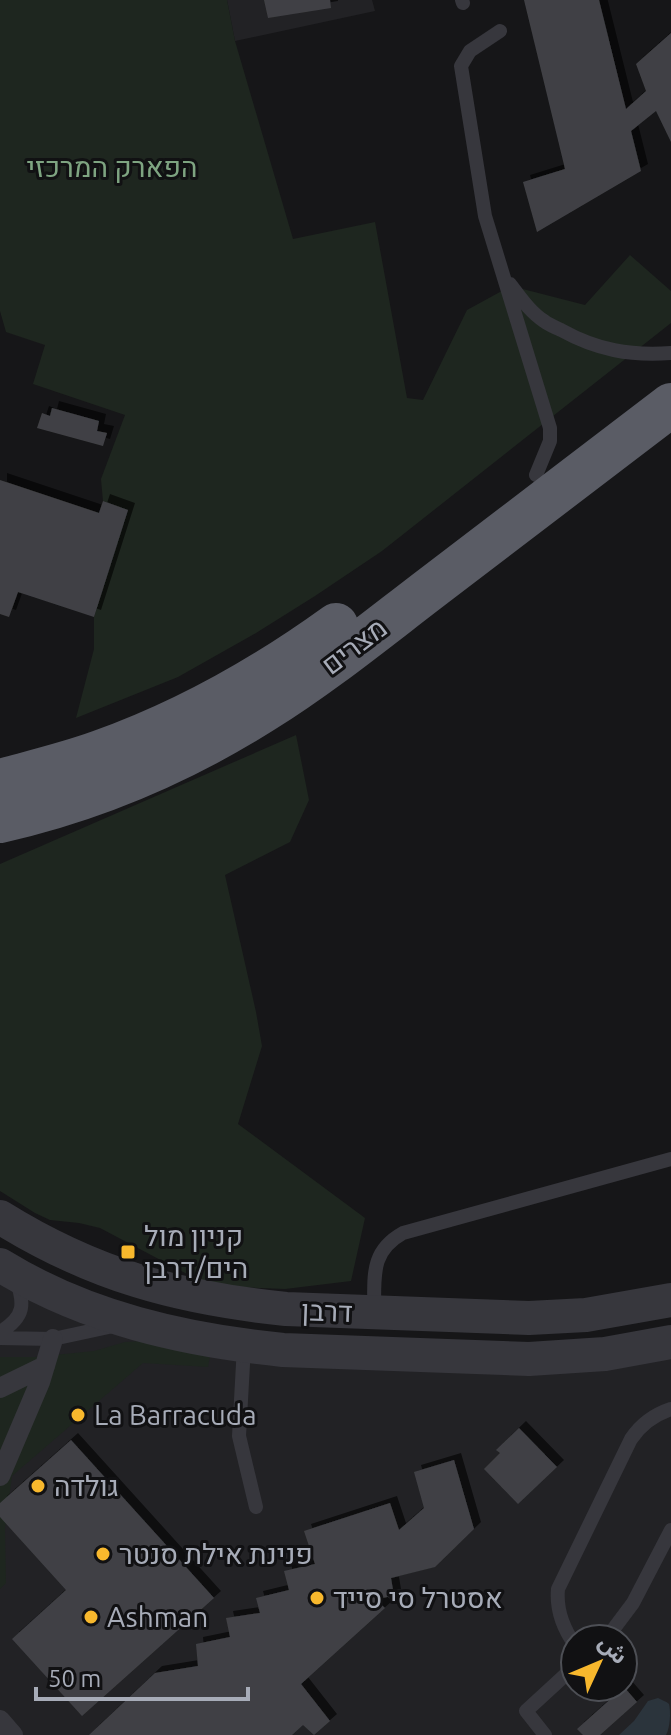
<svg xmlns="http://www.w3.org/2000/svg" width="671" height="1735" font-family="Ubuntu,'Noto Sans Arabic',Heebo,sans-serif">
<defs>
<filter id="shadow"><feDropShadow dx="7" dy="-7" stdDeviation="0" flood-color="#0009"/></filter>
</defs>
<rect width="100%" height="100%" fill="#161618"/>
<path fill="#222225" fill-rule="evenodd" d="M227 0H372L375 11 235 41Z
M0 1273 142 1332 671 1353V1735H0ZM575 1639H623V1687H575Z"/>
<path fill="#1e261f" d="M0 0H227L235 41 293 239 375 222 407 398 423 400 467 310 511 286 585 305 630 255 671 291V323L382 551 315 596 256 633 178 677 76 718 94 649V617L128 510 103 501 101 479 125 415 33 384 45 345 6 332 0 311Z
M296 735 309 800 290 842 225 875 256 1012 262 1046 238 1124 365 1218 351 1281 285 1289 237 1287 204 1283 100 1228 79 1223 50 1220 35 1213 0 1191V864Z
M145 1341 210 1356 208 1367 143 1363 12 1476 5 1529 6 1583 0 1589V1357H35L94 1351 125 1342Z"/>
<path fill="#2b343c" d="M658 1698C661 1700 666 1701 669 1704 671 1712 670 1728 666 1735H619L634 1721 648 1701Z"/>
<path fill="#404145" filter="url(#shadow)" d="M264 0H330L331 8 268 18Z
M524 0H599L626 109 646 91 636 64 671 33V142L656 111 631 131 641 171 537 232 523 182 565 169Z
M52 408 99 421 97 431 107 433 103 446 37 428 42 413 50 416Z
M0 480 99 513 103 501 128 510 94 617 18 592 9 617 0 614Z
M519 1428 557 1467 518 1504 484 1469 500 1453 496 1450Z
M71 1440 214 1598 82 1716 12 1639 66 1590 0 1517V1503Z
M454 1460 474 1529 435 1567 391 1578 394 1596 375 1599 385 1608 301 1684 330 1721 314 1735 303 1725 292 1735H89L155 1673 198 1666 196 1644 230 1637 226 1618 260 1613 256 1598 289 1590 284 1571 315 1564 304 1531 390 1503 399 1530 424 1508 414 1472Z
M624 1687 637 1702 600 1735H583L577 1729Z"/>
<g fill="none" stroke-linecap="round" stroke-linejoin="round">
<path stroke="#37373d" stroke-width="14" d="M462 0 463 3
M500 31 470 51 461 66 485 216 550 428V441L536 475
M510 284C520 297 530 312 544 321 549 325 555 327 561 330 597 350 630 356 671 353
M374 1312C375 1278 369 1252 403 1233L671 1159
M0 1332C25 1317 25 1304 16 1279
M0 1338 53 1339 118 1325
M244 1346 239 1436 256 1507
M606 1639 633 1603 671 1530
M575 1645C563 1628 556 1610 558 1589L631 1439C641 1424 653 1415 671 1409
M545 1735 526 1711 575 1666"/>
<path stroke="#37373d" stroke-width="20" d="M0 1388 45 1366
M0 1476 40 1382 53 1339
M0 1720 13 1735"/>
<path stroke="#37373d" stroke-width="34" d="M0 1217C93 1275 178 1298 286 1309L529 1318 586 1315 671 1300
M0 1265C86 1318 184 1340 283 1350L529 1359 605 1354 671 1342"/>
<path stroke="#5a5c65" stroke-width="44" d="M0 781C33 772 67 764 100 752 184 722 264 677 336 625
M0 821C93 800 182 762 263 711 324 673 381 626 439 582 516 523 594 464 671 405"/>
</g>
<g fill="#f8b82d" stroke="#111113" stroke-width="3">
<rect x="120" y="1244" width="16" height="16" rx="4"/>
<circle cx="78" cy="1415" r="8"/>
<circle cx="38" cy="1486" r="8"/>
<circle cx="103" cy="1554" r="8"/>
<circle cx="317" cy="1598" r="8"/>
<circle cx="91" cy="1617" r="8"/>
</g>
<g text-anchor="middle" stroke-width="6" stroke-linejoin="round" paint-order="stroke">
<g font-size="28" fill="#7ea481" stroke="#111113">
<text x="112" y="177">הפארק המרכזי</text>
</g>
<g font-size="28" fill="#a7acb8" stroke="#111113">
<text transform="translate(354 646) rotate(-37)" y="10">מצרים</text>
<text transform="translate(327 1311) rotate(2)" y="10">דרבן</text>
</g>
<g font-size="28" fill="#a7acb8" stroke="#111113" text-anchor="start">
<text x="144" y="1246">קניון מול<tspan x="144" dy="32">הים/דרבן</tspan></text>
<text x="94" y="1425">La Barracuda</text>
<text x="54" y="1496">גולדה</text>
<text x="119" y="1564">פנינת אילת סנטר</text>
<text x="333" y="1608">אסטרל סי סייד</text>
<text x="107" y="1627">Ashman</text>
</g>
</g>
<g transform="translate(599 1663) rotate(46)"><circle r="38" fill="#111113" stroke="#4d4f55" stroke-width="2"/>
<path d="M0-6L14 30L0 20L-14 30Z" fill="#f8b82d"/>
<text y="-12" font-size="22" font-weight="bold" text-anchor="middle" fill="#a7acb8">ش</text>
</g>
<path d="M36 1687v12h212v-12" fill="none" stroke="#a7acb8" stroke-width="4"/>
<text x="48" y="1687" font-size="24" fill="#a7acb8" stroke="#111113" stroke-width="6" paint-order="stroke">50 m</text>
</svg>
